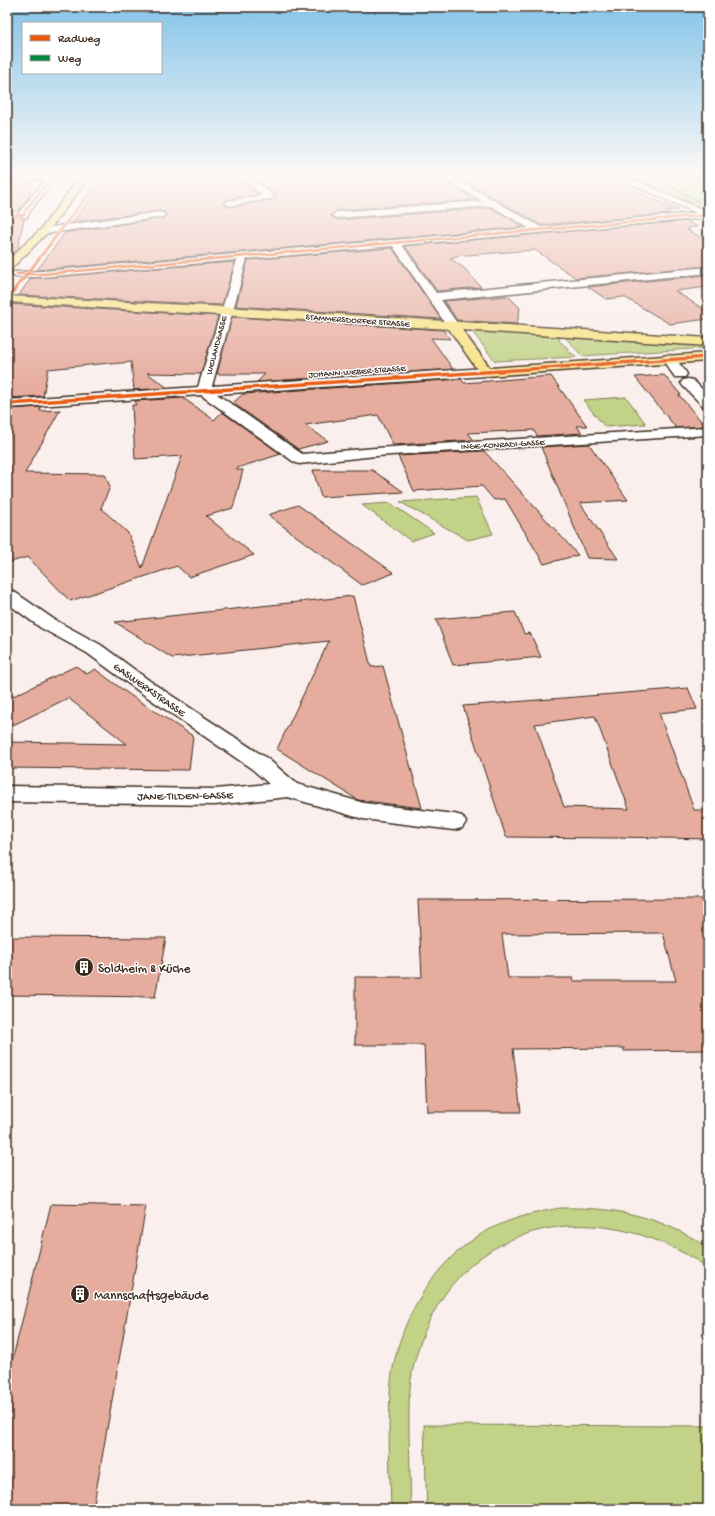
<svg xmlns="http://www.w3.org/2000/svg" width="715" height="1516" font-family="'Gochi Hand',sans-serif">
<rect width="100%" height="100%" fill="#faefec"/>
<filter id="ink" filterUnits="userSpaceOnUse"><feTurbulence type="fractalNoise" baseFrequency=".025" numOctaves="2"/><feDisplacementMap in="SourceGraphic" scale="8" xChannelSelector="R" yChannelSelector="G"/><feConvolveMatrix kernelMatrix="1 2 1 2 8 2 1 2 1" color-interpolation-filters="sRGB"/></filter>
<g filter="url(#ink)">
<path fill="#c2d388" stroke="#7e7e53" d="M620 174C646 174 686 169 708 183V211Z
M475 331 556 335 560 339 558 340 570 350 567 351 569 353H572L576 357 495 361 474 334 472 332Z
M564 336 708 345V348L582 356Z
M626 397 646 424 605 427 583 400Z
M476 497 493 534 468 540 400 502Z
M390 503 434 533 411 541 362 505Z
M560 1208C619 1207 658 1216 708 1247V1268C594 1189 449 1220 414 1364 408 1387 409 1412 409 1436 410 1461 410 1485 411 1509H391C390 1471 388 1432 390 1394 393 1326 436 1252 499 1225 519 1216 539 1212 560 1208Z
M424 1425 708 1426V1509H427Z"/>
<path fill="#e6ad9f" stroke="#3b2a1e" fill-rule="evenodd" d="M108 174H236L259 194 227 200 224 204 230 207 270 200 276 196 250 174H440L441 179 477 200 337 210 331 216 337 220 491 208 524 227 37 270 65 233 163 218 166 216 164 212 160 211 73 222Z
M453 174H597L678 210 666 211 671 214 541 225Z
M24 180 33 181 29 197 19 210 18 215 24 219 18 249 9 257H7V187Z
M686 221 698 227 687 228 690 230H687L708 241V266L576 278 535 250 454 256 455 257 450 258 465 269 481 287 437 291 405 246Z
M392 248 441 319 236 306 248 260Z
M235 262 222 305 19 295 31 278Z
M708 275V287L675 291 708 312V319L670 324 624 297 606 299 588 287Z
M508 296 520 308 517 324 457 320 444 301Z
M7 304 218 316 201 374 147 373 168 388 134 390 131 362 111 364 110 363 48 369 43 396 7 398Z
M232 317 443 330 450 339 431 338 453 369 257 382 265 374H217Z
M664 375 681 395H679L705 426 676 428 635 377Z
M551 376 587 426H577L582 433 537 436 534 430 468 433 474 440 393 445 378 415 305 425 328 441 298 449 233 403 243 394 461 379 464 383Z
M183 398 214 420 222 412 281 454 237 468V470H243L233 508 206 516 254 555 189 577 177 566 70 601 28 557 7 563V409L41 407 40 411 60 410 25 473 105 474 110 487 101 508 128 533 142 568 182 456 135 459 132 405H136L135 401Z
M589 444 628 500 580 503 618 559 587 558 541 447Z
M484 451 495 463 578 555 544 564 505 499 494 500 482 486 414 491 398 456Z
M313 470H372L404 492 321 497Z
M298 505 394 573 362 585 268 515Z
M353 596 371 667 383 666 422 808 358 800 277 749 329 641 172 658 115 622Z
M515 612 524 634 530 633 541 657 453 665 436 619Z
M76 666 87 674 95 669 130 695 193 736 189 770 7 768V742L127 744 68 698 7 728V699Z
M688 688 697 709 659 713 694 810H708V839L618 837V838L506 837 463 706ZM595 716 629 809 564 807 535 724Z
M708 899V1050L624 1051V1048L513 1049 521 1112H427L424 1045H355V977H422L418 900ZM663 933 676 981H574L573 978H508L502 934Z
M7 937 166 938 155 997 7 995Z
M51 1204 146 1206 93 1509H7V1382Z"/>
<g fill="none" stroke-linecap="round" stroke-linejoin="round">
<defs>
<path id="minor" d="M7 174C21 174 80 172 87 179L83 182 54 180 30 211 27 217 24 218 19 215 20 211 45 180 7 178Z
M237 174H247L275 196 270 199 230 206 227 205 225 203 227 201 262 195Z
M442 174H452L451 176 541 227 696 213 609 174H621L706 211 708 212V218L402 245 436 293 708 267V273L441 300 459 326 457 329H449L393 246 247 259 212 386 486 368 491 369 493 372 491 375 486 376 217 394 302 454 376 448 708 427V435L376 456 299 464 294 462 201 395 7 408V400L198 387 237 260 43 277H17L13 276 12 274 13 272 43 271 529 228 491 206 337 218 332 215 337 212 482 201 442 178Z
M160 212 163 213 165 215 163 217 44 234 39 231 44 228Z
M668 355C676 357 682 367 687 374L685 377H675L662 359 663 356Z
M688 379 693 380 708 395V407L703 406 683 386 681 383 683 380Z
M7 590 13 591 55 620 101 645 154 684 268 759 297 784 364 803 454 814 462 816 466 822 462 828 454 830 363 819 288 797 215 805 7 802V786L215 789 269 784 252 769 140 692 87 653 41 628 7 603Z"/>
<path id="major" d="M82 174H91L47 233 11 269 7 270V261L41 229Z
M7 296 226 307 708 338V346L462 330 490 368 708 353V361L486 376 481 375 449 329 7 302Z"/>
</defs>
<use href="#minor" stroke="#3b2a1e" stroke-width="3"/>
<use href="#major" stroke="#3b2a1e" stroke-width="3"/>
<use href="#minor" fill="#fff" fill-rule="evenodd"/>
<use href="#major" fill="#f8e281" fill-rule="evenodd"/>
<path stroke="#00873e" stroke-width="2" stroke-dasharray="4.5 2" stroke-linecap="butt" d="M651 174 708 207
M699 192 708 191"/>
<defs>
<path id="cycleway-far1" d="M7 216 24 215 25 211 54 174
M17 274H43L707 215
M21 282 104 174"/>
<path id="cycleway" d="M7 300 21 281
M7 404 708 357"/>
</defs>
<use href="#cycleway-far1" stroke="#fff" stroke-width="3.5"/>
<use href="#cycleway" stroke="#fff" stroke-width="5"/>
<use href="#cycleway-far1" stroke="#e8590c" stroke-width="2.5"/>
<use href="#cycleway" stroke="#e8590c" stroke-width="3.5"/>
</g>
</g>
<linearGradient id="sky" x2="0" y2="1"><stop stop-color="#83c4e9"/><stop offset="0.45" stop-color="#fdf8f6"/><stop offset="1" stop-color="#fdf8f6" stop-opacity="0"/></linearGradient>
<rect width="715" height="387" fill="url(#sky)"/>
<defs>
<symbol id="building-disc" viewBox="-11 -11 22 22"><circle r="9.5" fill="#3b2a1e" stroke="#fff"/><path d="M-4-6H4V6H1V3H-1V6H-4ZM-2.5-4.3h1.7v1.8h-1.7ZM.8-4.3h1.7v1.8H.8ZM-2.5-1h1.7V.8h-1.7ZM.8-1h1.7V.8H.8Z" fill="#fff"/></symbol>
</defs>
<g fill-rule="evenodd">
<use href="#building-disc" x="73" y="956" width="22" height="22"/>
<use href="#building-disc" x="69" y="1283" width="22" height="22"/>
</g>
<g text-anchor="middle" stroke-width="3" stroke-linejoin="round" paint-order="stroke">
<g font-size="9" fill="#3b2a1e" stroke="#fff">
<text transform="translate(358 320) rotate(4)" y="3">STAMMERSDORFER STRASSE</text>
<text transform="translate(216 345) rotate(-75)" y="3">WEILANDGASSE</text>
<text transform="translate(357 371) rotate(-4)" y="3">JOHANN-WEBER-STRASSE</text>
<text transform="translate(503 444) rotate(-3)" y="3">INGE-KONRADI-GASSE</text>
</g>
<g font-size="11" fill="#3b2a1e" stroke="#fff">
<text transform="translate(150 689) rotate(35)" y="4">GASWERKSTRASSE</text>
<text transform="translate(185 795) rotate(-1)" y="4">JANE-TILDEN-GASSE</text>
</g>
<g font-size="13" fill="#3b2a1e" stroke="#fff" text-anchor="start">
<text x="98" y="972">Soldheim &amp; Küche</text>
<text x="94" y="1299">Mannschaftsgebäude</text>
</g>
</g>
<rect width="715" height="1516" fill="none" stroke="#fff" stroke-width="24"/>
<rect x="12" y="12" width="691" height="1492" fill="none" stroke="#3b2a1e" stroke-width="1.5" filter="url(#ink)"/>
<rect x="22" y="22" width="140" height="52" fill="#ffffff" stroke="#b1aaa5"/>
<rect x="30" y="35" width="20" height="6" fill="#e8590c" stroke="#b1aaa5"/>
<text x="58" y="42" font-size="12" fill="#3b2a1e">Radweg</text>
<rect x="30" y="55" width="20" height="6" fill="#00873e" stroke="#b1aaa5"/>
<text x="58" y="62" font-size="12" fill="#3b2a1e">Weg</text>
</svg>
